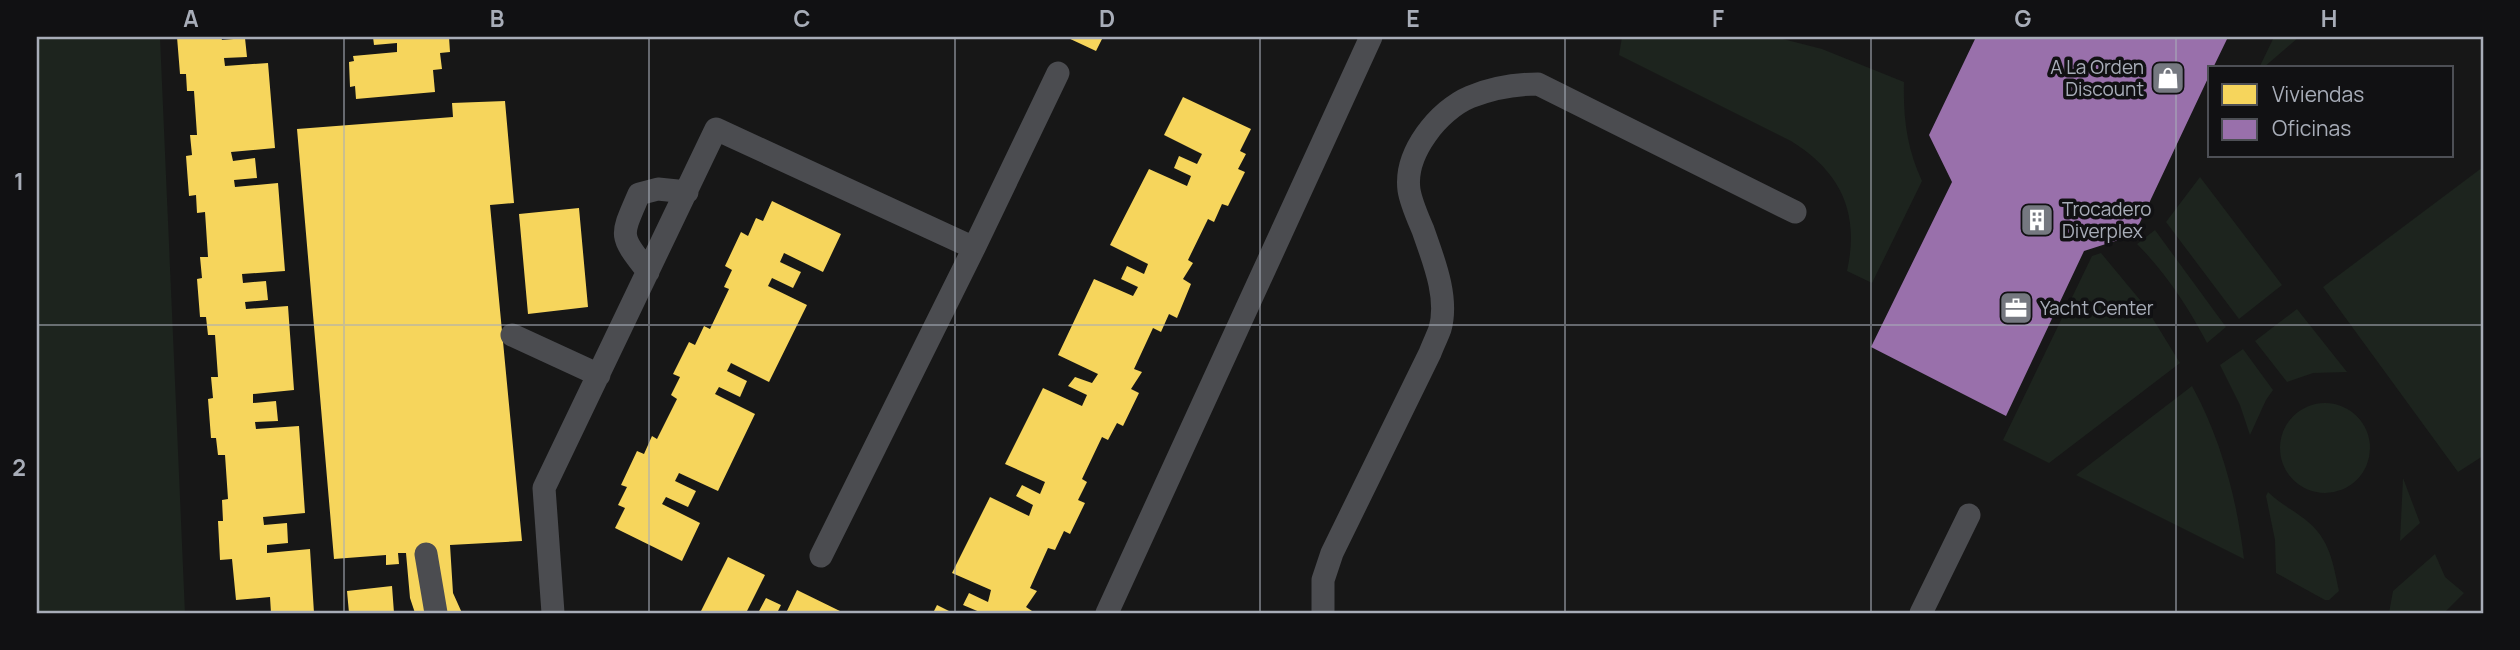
<svg xmlns="http://www.w3.org/2000/svg" width="2520" height="650" font-family="Manrope,sans-serif">
<rect width="100%" height="100%" fill="#171717"/>
<path fill="#1d241e" d="M37 37H160L185 613H37Z
M1622 37H1775L1822 49 1904 82C1903 118 1907 149 1922 181L1872 283 1847 271C1860 213 1841 172 1791 141L1619 55Z
M2274 37H2299L2263 68H2259Z
M2483 167V456L2458 472 2323 287Z
M2200 177 2282 285 2239 319 2166 222Z
M2155 230 2226 327 2207 343C2188 307 2166 273 2137 244Z
M2101 253 2145 306 2180 363 2049 463 2003 440 2092 256Z
M2297 309 2347 372 2313 373 2287 382 2255 341Z
M2243 349 2273 390 2266 400 2250 435 2240 405 2220 365Z
M2192 386C2221 439 2237 499 2244 559L2076 475Z
M2280 448a45 45 0 1 1 90 0a45 45 0 1 1-90 0Z
M2403 478 2420 523 2400 541Z
M2268 492C2278 502 2288 507 2299 515 2329 535 2332 558 2339 591L2329 600H2325L2276 573 2275 540 2266 496Z
M2435 554 2445 577 2464 593 2444 613H2389L2393 591Z"/>
<path fill="#f6d55c" d="M177 37H221L222 40 245 38 247 57 224 58 225 66 268 63 275 148 231 152 233 161 255 158 257 178 234 180 235 187 278 183 285 271 242 274 243 283 266 281 268 300 245 302 246 309 288 306 294 390 253 394V403L276 401 278 421 255 422 256 429 299 426 305 513 263 517 264 525 287 523 288 543 267 545V553L310 549 314 613H271L270 597 236 600 232 559 220 560 218 521H223L222 500 228 499 225 455H218L216 438H211L208 399 213 398 211 377H218L215 335H208L206 317H200L197 279 202 278 200 257H208L205 212 197 213 196 195 189 196 186 156 192 155 190 135H197L194 91H187L186 74H180Z
M373 37H449L450 52 440 53 442 69 433 70 435 92 356 99 355 86 350 87 349 62 354 61 353 56 397 52V43L374 45Z
M1066 37H1103L1096 51Z
M1183 97 1251 129 1240 151 1246 154 1238 169 1245 172 1228 206 1222 204 1214 222 1208 219 1188 260 1193 263 1183 279 1191 284 1177 318 1169 314 1161 332 1153 328 1134 369 1142 372 1131 389 1139 393 1123 426 1117 423 1108 440 1102 437 1082 479 1087 482 1078 500 1085 503 1070 534 1064 531 1055 550 1048 548 1030 588 1037 591 1026 607 1032 611 1031 613H982L963 605 969 593 988 602 991 590 952 573 990 497 1029 516 1033 505 1016 496 1022 485 1040 494 1045 482 1005 464 1043 388 1082 406 1087 395 1068 386 1075 377 1092 383 1098 374 1058 355 1094 279 1133 296 1138 287 1121 279 1127 266 1144 274 1148 264 1110 245 1149 169 1187 186 1191 176 1174 168 1179 156 1197 164 1202 154 1164 135Z
M505 101 514 203 490 205 522 541 450 545 453 593 462 613H415L410 598 406 553H398L399 564 386 565V555L334 559 297 129 453 117 452 103Z
M772 201 841 234 823 272 784 253 780 262 801 272 793 288 772 278 768 286 807 305 769 382 731 363 727 371 747 381 740 397 719 387 715 394 755 414 718 491 679 473 675 481 696 491 688 507 666 497 662 504 700 523 682 561 615 528 625 508 618 505 627 487 621 485 637 451 644 454 652 436 657 439 677 399 671 395 680 377 673 374 689 342 695 345 704 326 710 329 729 289 724 287 732 270 725 266 741 232 748 236 756 218 763 221Z
M579 208 588 307 528 314 519 214Z
M728 557 765 575 746 613H700Z
M392 586 394 613H349L347 591Z
M797 590 844 613H786Z
M766 598 781 605 777 613H758Z
M937 605 953 613H933Z"/>
<path fill="#9970ab" d="M1976 37H2228L2213 68H2210V74L2134 235 2084 251 2006 416 1871 347 1952 182 1929 135Z"/>
<g fill="none" stroke-linecap="round" stroke-linejoin="round">
<path stroke="#4b4c50" stroke-width="23" d="M974 248 1058 73
M648 272C619 234 620 238 639 194L658 189 687 192
M512 335 599 375
M426 554 436 613
M553 613 544 488 716 129 974 248 821 556
M1107 613 1371 37
M1323 613V580L1332 553 1430 353C1433 345 1437 337 1440 329 1449 297 1433 259 1423 230 1418 218 1411 203 1409 190 1404 153 1439 110 1470 97 1492 88 1515 84 1538 84L1795 212
M1921 613 1969 515"/>
</g>
<path fill="none" stroke="#a8adb8" stroke-width="2" stroke-opacity="0.55" d="M344 37V613M649 37V613M955 37V613M1260 37V613M1565 37V613M1871 37V613M2176 37V613M37 325H2483"/>
<defs>
<symbol id="shop-square" viewBox="-11 -11 22 22"><rect x="-9" y="-9" width="18" height="18" rx="4" fill="#757880" stroke="#111113"/><path d="M-5-2.5h2.3a2.7 3.5 0 0 1 5.4 0H5L5.5 6h-11ZM-1.5-2.5h3a1.5 2.3 0 0 0-3 0Z" fill="#fff"/></symbol>
<symbol id="building-square" viewBox="-11 -11 22 22"><rect x="-9" y="-9" width="18" height="18" rx="4" fill="#757880" stroke="#111113"/><path d="M-4-6H4V6H1V3H-1V6H-4ZM-2.5-4.3h1.7v1.8h-1.7ZM.8-4.3h1.7v1.8H.8ZM-2.5-1h1.7V.8h-1.7ZM.8-1h1.7V.8H.8Z" fill="#fff"/></symbol>
<symbol id="office-square" viewBox="-11 -11 22 22"><rect x="-9" y="-9" width="18" height="18" rx="4" fill="#757880" stroke="#111113"/><path d="M-6-3h4V-5.5h4V-3h4V5H-6ZM-1-4.5V-3h2v-1.5ZM-6 0V1H6V0Z" fill="#fff"/></symbol>
</defs>
<g fill-rule="evenodd">
<use href="#shop-square" x="2149" y="59" width="38" height="38"/>
<use href="#building-square" x="2018" y="201" width="38" height="38"/>
<use href="#office-square" x="1997" y="289" width="38" height="38"/>
</g>
<g text-anchor="middle" stroke-width="7" stroke-linejoin="round" paint-order="stroke">
<g font-size="19" fill="#a8adb8" stroke="#111113" text-anchor="start">
<text x="2144" y="74" text-anchor="end">A La Orden<tspan x="2144" dy="22">Discount</tspan></text>
<text x="2062" y="216">Trocadero<tspan x="2062" dy="22">Diverplex</tspan></text>
<text x="2040" y="315">Yacht Center</text>
</g>
</g>
<rect width="2520" height="650" fill="none" stroke="#111113" stroke-width="77"/>
<rect x="2208" y="66" width="245" height="91" fill="#111113" stroke="#4d4f55" stroke-width="2"/>
<rect x="2222" y="84" width="35" height="21" fill="#f6d55c" stroke="#4d4f55" stroke-width="2"/>
<text x="2272" y="102" font-size="21" fill="#a8adb8">Viviendas</text>
<rect x="2222" y="119" width="35" height="21" fill="#9970ab" stroke="#4d4f55" stroke-width="2"/>
<text x="2272" y="136" font-size="21" fill="#a8adb8">Oficinas</text>
<rect x="38" y="38" width="2444" height="574" fill="none" stroke="#a8adb8" stroke-width="2.5"/>
<g font-size="23" text-anchor="middle" font-weight="bold" fill="#a8adb8">
<text x="191" y="27">A</text>
<text x="497" y="27">B</text>
<text x="802" y="27">C</text>
<text x="1107" y="27">D</text>
<text x="1413" y="27">E</text>
<text x="1718" y="27">F</text>
<text x="2023" y="27">G</text>
<text x="2329" y="27">H</text>
<text x="19" y="190">1</text>
<text x="19" y="476">2</text>
</g>
</svg>
